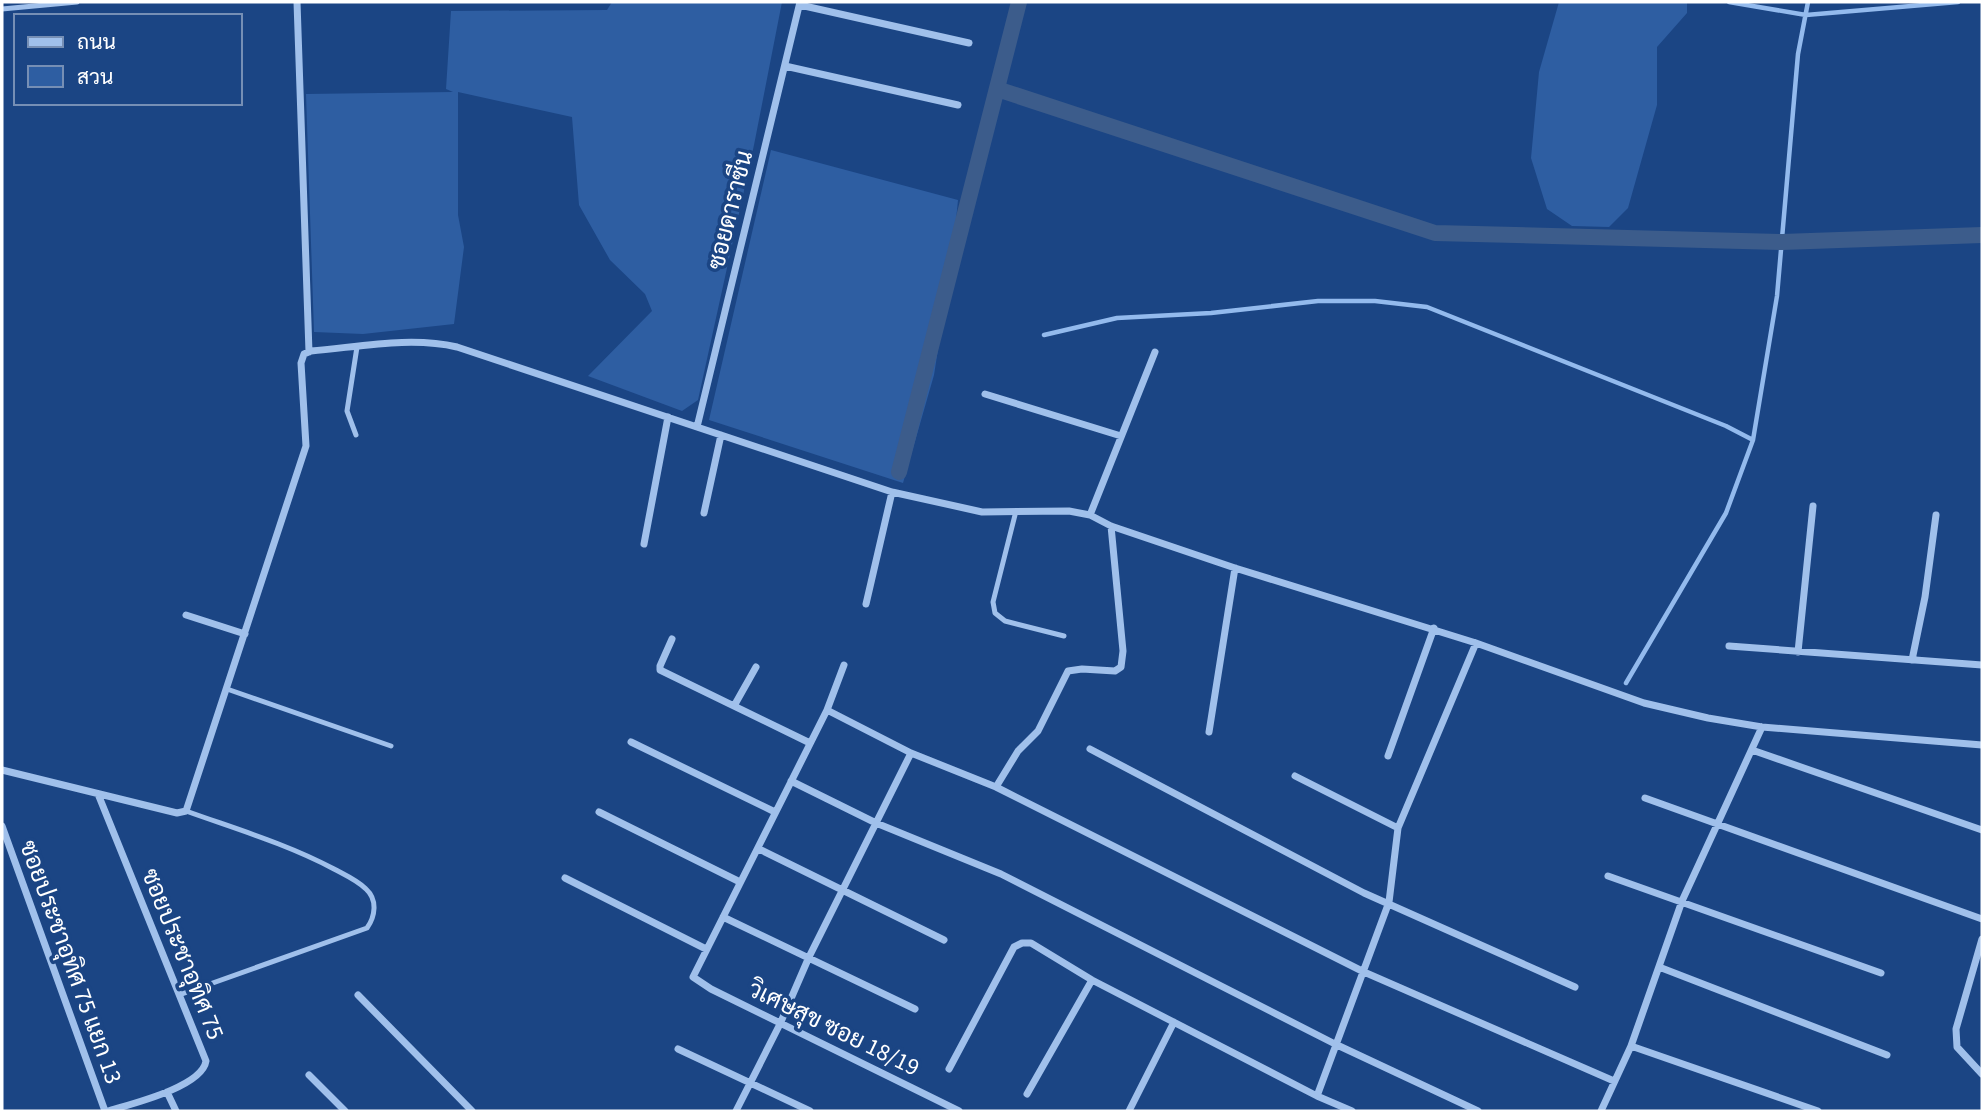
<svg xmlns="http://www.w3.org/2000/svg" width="1984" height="1113" font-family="'Source Sans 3',Sarabun,sans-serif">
<rect width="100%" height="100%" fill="#1b4584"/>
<path fill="#2e5ea2" d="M612 2H782L754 145 698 400 682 411 588 376 652 311 645 294 610 260 579 205 572 117 458 92V215L464 247 454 324 363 334 314 332 306 94 453 92 446 89 451 11 607 10Z
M1559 2H1687V13L1657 47V105L1628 208 1609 227 1572 226 1547 209 1531 158 1539 72Z
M771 150 958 200 952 260 934 375 903 483 709 420Z"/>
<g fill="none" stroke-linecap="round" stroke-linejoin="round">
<path stroke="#93baed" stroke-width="4.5" d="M1729 2 1806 15 1958 2
M1044 335 1117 318 1211 313 1318 301H1375L1427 307 1726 426 1753 440
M1626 683 1726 513 1753 440 1777 296 1798 54 1808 2"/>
<path stroke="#3c5c8b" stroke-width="16" d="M997 89 1435 233 1782 242 1982 235
M899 472 1019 2"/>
<path stroke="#a0c0eb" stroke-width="5" d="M2 9 77 2
M356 435 347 411 357 347
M1016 511 993 602 995 613 1005 621 1064 636
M227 689 391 746
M179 995 367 928C375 917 378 900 366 889 357 880 345 875 334 869 287 844 236 829 186 811"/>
<path stroke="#a0c0eb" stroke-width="7" d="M297 2 309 352
M800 5 969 43
M785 66 958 105
M985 394 1121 436
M697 427 800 2
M704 513 721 435
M1090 515 1155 352
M644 544 668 417
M866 604 892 492
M186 615 245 634
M672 639 660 666V670L810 743
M1729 646 1982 665
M1798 652 1813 506
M1912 660 1925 597 1936 515
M734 706 756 667
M827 710 844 665
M1209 732 1235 568
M631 742 775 812
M1090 749 1364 893 1575 987
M1752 750 1982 830
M1388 756 1434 628
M2 770 177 813 186 811 306 446 301 363 304 354 311 351C359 347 410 336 457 347L892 492 982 512 1069 511 1090 515 1111 526 1235 568 1476 643 1644 703 1708 718 1762 727 1982 745
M1295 776 1398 828
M791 781 876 823 1001 874 1335 1044 1478 1111
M996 787 1018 751 1038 731 1068 671 1082 669 1115 671 1121 667 1123 651 1111 526
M98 794 206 1061C202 1087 131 1104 108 1111
M1645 798 1982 919
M599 812 740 882
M2 826 105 1111
M759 849 944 940
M1608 876 1881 973
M565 878 706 949
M723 917 915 1009
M1982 939 1956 1029 1957 1047 1982 1074
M1659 967 1887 1055
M358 995 472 1111
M1631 1046 1818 1111
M678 1049 810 1111
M949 1069 1014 947 1022 943H1031L1092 980 1317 1096 1352 1111
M309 1075 345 1111
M167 1092 176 1111
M1027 1094 1092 980
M1317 1096 1389 902 1398 828 1476 643
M736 1111 780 1024 809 957 911 753
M959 1111 711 989 693 977 827 710 911 753 996 787 1364 972 1614 1081
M1129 1111 1174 1022
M1601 1111 1631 1046 1682 901 1762 727"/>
</g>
<g text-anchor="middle" stroke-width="7" stroke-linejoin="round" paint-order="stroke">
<g font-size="24" fill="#fff" stroke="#1b4584">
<text transform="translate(730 210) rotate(-76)" y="8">ซอยดาราซีน</text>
<text transform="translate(183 954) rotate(68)" y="8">ซอยประชาอุทิศ 75</text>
<text transform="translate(71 962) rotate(70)" y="8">ซอยประชาอุทิศ 75 แยก 13</text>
<text transform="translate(834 1028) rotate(26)" y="8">วิเศษสุข ซอย 18/19</text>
</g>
</g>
<rect width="1984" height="1113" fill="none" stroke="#ffffff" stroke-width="7"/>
<rect x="14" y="14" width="228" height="91" fill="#1b4584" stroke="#768fb5" stroke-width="2"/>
<rect x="28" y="37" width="35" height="10" fill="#a0c0eb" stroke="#768fb5" stroke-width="2"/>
<text x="77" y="49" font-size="21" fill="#ffffff">ถนน</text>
<rect x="28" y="66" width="35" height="21" fill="#2e5ea2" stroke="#768fb5" stroke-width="2"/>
<text x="77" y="84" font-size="21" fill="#ffffff">สวน</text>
</svg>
